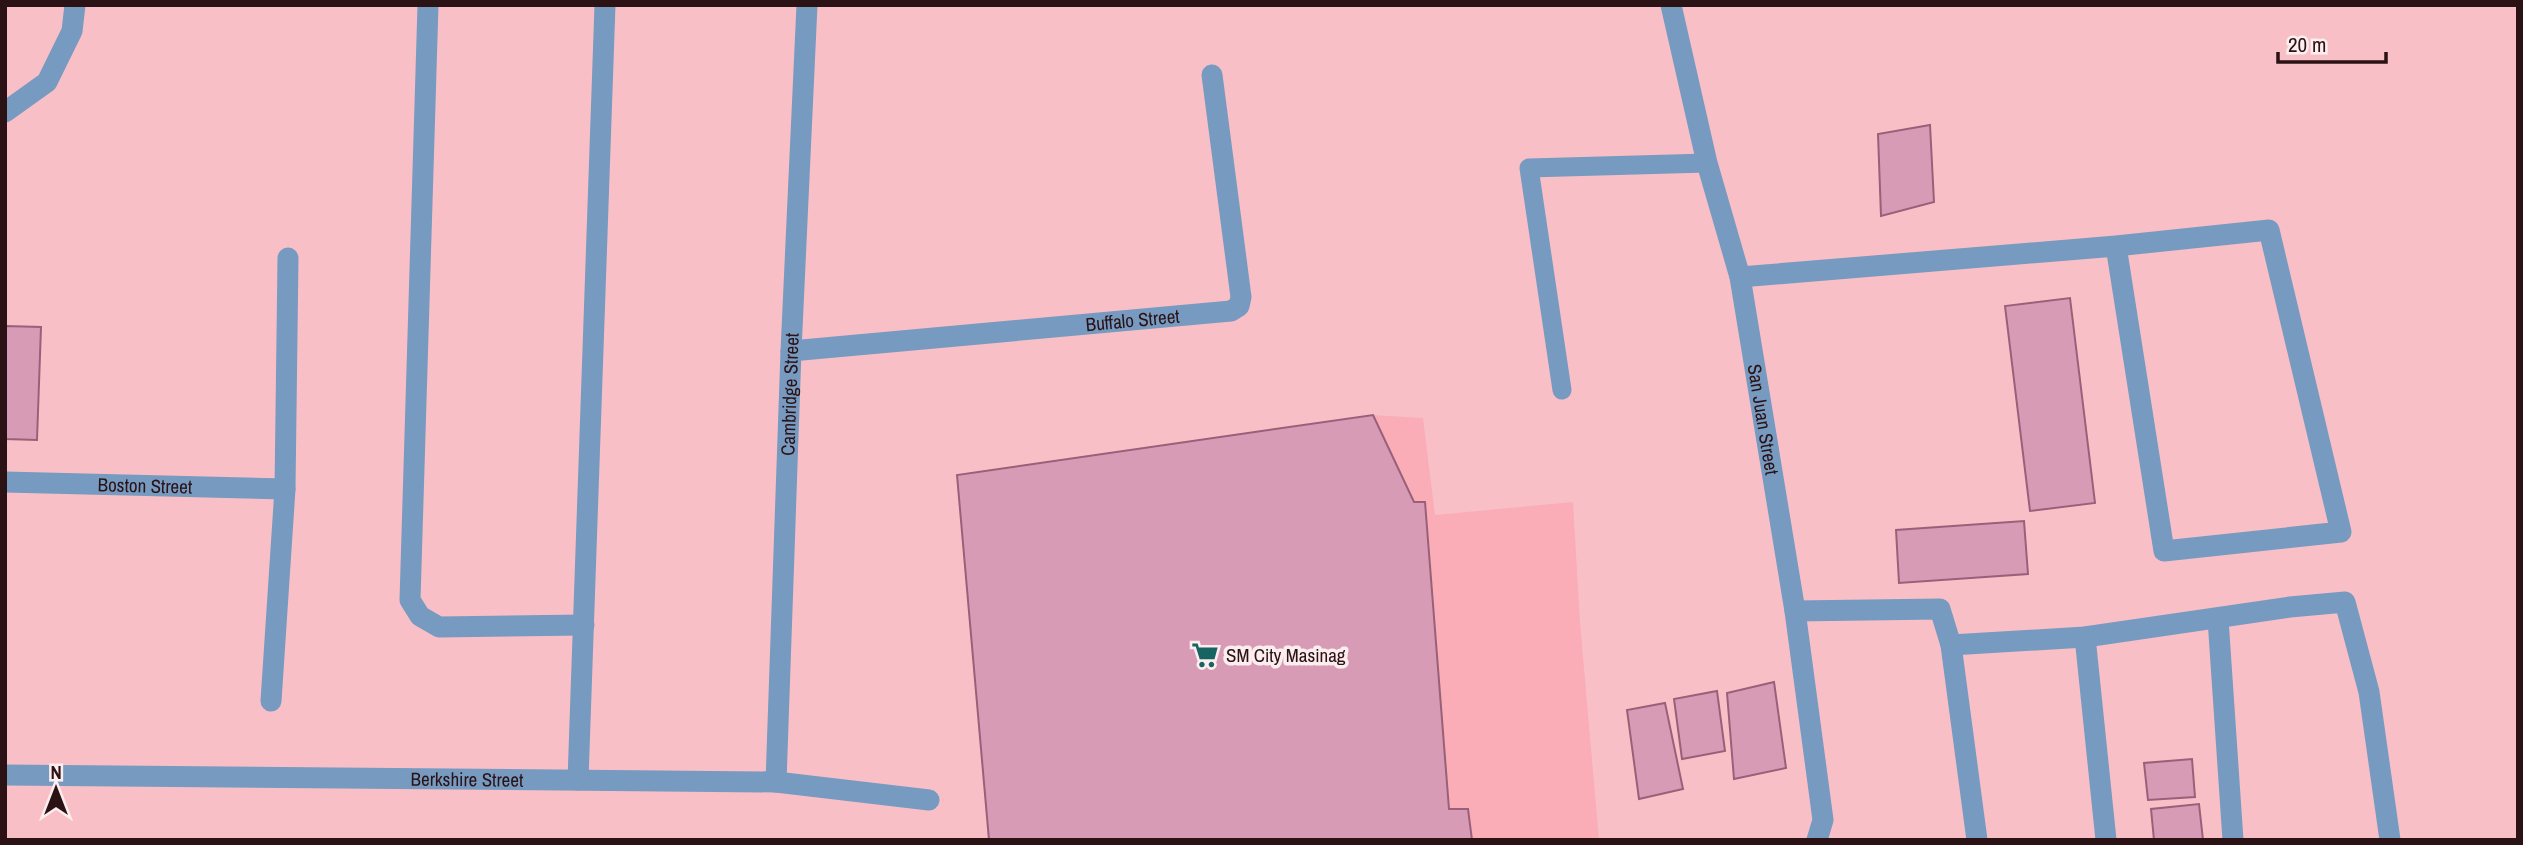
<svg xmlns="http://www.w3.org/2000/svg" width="2523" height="845" font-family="'Archivo Narrow',sans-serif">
<rect width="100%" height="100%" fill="#f8c0c6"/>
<path fill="#faadb6" d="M1373 415 1423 418 1435 515 1573 502 1580 622 1599 840H989L957 475Z"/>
<path fill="#d89bb6" stroke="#99607a" stroke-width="2" d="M1930 125 1934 202 1881 216 1878 134Z
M2070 298 2095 503 2030 511 2005 306Z
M5 326 41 327 37 440 5 439Z
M1373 415 1414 502H1425L1449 809H1468L1472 840H989L957 475Z
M2024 521 2028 574 1899 583 1896 530Z
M1774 682 1786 768 1734 779 1727 693Z
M1717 691 1725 751 1682 759 1674 699Z
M1665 703 1683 789 1639 799 1627 710Z
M2192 759 2195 797 2148 800 2144 763Z
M2199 804 2203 840H2154L2151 809Z"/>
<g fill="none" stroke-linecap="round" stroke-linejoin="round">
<path stroke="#779ac1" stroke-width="19" d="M1562 390 1529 168 1707 163"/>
<g stroke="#779ac1" stroke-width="21">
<path d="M428 5 410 600 420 616 439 627 584 625"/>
<path id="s1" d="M1671 5 1707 163 1740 277 1795 611 1823 820 1817 840"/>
<path d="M5 112 47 82 72 31 75 5"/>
<path d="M1740 277 2116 246 2269 230 2341 532 2164 551 2116 246"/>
<path id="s2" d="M791 351 1231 311 1239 306 1241 297 1212 75"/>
<path id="s3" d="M5 482 285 489"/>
<path d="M1795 611 1940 609 1951 645 1977 840"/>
<path d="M2218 619 2233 840"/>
<path d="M2085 637 2106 840"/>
<path d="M1951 645 2085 637 2290 607 2345 602 2369 692 2390 840"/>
<path d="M271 701 285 489 288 258"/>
<path id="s4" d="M5 775 776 782 929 800"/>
<path d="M578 780 605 5"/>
<path id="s5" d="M776 782 791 351 807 5"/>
</g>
</g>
<defs>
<symbol id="supermarket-bare" viewBox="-9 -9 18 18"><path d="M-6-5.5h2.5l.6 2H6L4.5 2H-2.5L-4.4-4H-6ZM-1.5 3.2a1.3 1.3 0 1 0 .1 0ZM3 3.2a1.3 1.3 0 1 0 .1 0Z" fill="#176562" stroke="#fcedef" stroke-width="2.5" paint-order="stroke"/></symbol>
</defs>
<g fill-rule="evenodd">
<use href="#supermarket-bare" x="1186" y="636" width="38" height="38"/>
</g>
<g text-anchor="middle" stroke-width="7" stroke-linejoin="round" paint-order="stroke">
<g font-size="19" fill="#2a1215" stroke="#fcedef">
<text dy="7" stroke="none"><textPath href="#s2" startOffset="343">Buffalo Street</textPath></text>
<text dy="7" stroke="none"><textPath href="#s5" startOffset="388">Cambridge Street</textPath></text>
<text dy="7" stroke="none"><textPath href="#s1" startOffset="425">San Juan Street</textPath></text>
<text dy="7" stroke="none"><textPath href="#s3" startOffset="140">Boston Street</textPath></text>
<text dy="7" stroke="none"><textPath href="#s4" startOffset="462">Berkshire Street</textPath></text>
</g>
<g font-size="19" fill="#2a1215" stroke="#fcedef" text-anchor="start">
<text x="1226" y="662">SM City Masinag</text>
</g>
</g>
<rect width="2523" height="845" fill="none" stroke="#2a1215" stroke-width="14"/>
<g transform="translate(56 789)" stroke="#fcedef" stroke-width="5" paint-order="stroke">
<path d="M0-5L12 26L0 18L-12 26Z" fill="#2a1215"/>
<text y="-10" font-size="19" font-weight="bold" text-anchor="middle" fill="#2a1215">N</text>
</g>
<path d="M2278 52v10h108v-10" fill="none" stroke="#2a1215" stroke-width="3.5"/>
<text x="2288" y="52" font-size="21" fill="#2a1215" stroke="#fcedef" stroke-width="5" paint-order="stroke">20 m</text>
</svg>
